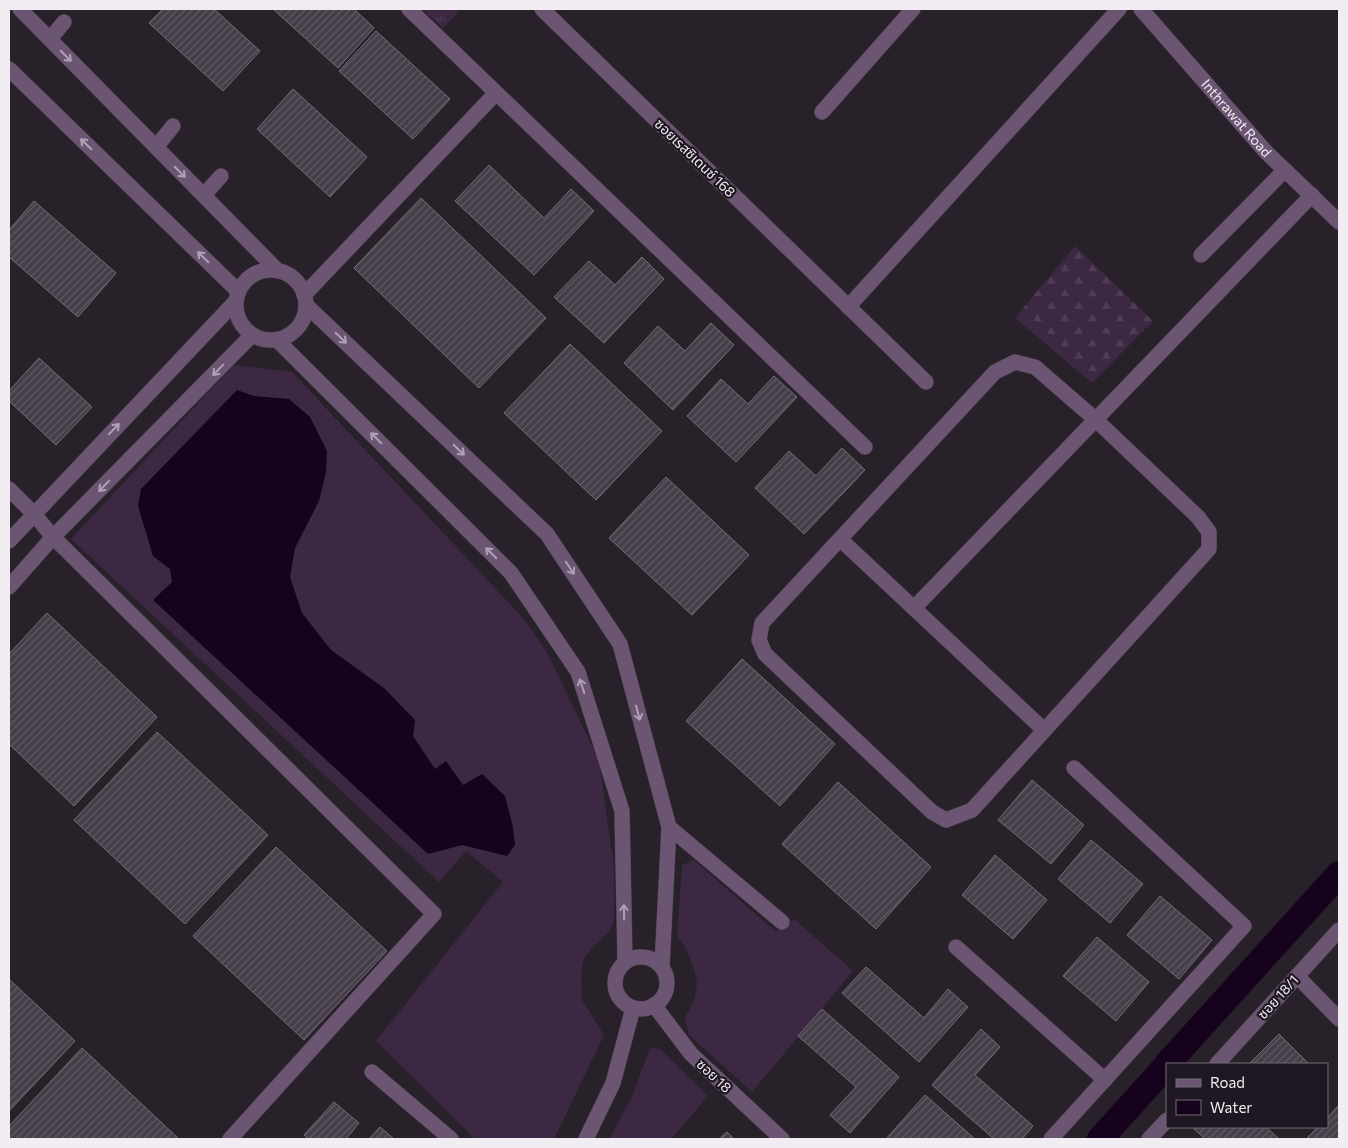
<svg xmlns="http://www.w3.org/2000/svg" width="1348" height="1148" font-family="Commissioner,'Noto Sans Thai',sans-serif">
<defs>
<pattern id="grass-tufts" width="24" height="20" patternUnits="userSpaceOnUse" patternTransform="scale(1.25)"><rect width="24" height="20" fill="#3d2843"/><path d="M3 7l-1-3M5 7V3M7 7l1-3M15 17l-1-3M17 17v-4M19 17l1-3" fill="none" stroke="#503d55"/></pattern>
<pattern id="forest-firs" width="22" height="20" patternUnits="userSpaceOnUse" patternTransform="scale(1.25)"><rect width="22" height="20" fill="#3d2843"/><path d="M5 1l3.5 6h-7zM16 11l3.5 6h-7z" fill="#503d55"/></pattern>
<pattern id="building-hatch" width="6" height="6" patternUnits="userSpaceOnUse" patternTransform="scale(1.25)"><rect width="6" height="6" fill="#453d47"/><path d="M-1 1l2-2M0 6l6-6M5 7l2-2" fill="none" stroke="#605962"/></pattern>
</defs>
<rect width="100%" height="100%" fill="#28212a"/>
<path fill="url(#grass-tufts)" d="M422 9H461L443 28Z"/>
<path fill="url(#forest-firs)" d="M1075 246 1153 321 1092 383 1015 318Z"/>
<path fill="#3d2843" d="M234 365 292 372 524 619 548 654 599 761 614 867V921L609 932 596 944 584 958 581 975 582 1000 604 1035 554 1139H475L376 1041 503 882 466 851 439 882 71 539Z
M694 860 776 932 794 919 853 971 752 1092 689 1035 685 1018 695 998 697 983 695 972 686 948 677 937 682 865Z
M652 1048 660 1049 708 1096 671 1139H609L632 1097 648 1053Z"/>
<path fill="#16021c" d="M237 390 254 396 289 399 310 417 327 451 326 472 319 501 295 548 290 577 302 613 331 650 384 688 415 720 413 736 435 769 446 761 463 785 482 774 505 796 513 827 515 845 507 856 462 845 428 854 153 600 172 582 170 569 153 556 138 506 141 489Z"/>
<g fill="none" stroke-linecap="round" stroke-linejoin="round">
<path stroke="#16021c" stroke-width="26" d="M1167 1064 1339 874
M1100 1139 1167 1065"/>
</g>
<path fill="url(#building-hatch)" stroke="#756c77" d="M163 9H214L260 51 223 91 149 23Z
M273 9H354L374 28 338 68Z
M376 31 450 99 413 139 339 71Z
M293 89 367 157 330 197 257 129Z
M489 165 544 218 571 189 594 211 534 275 455 201Z
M421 198 546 318 479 388 354 268Z
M34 201 116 273 78 317 9 257V230Z
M642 257 664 279 604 343 554 297 589 261 615 285Z
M711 323 734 345 673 410 624 363 658 326 685 351Z
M570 344 662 431 596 500 504 413Z
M39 358 92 407 56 445 9 401V391Z
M774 376 797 397 736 462 687 416 721 379 748 404Z
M842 448 865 470 804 534 755 488 789 451 816 476Z
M666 477 749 555 692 615 609 538Z
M47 613 157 717 74 806 9 744V654Z
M742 659 835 744 780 806 686 721Z
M157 732 268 835 185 924 74 820Z
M1032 780 1084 825 1051 864 998 820Z
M838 782 931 867 876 929 782 844Z
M1091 840 1143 884 1110 923 1058 879Z
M276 847 387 951 304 1040 193 936Z
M995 855 1047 900 1013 939 962 895Z
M1160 896 1212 940 1179 979 1127 935Z
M1097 937 1149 982 1116 1021 1063 976Z
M866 967 924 1018 948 989 968 1007 919 1062 842 993Z
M9 979 75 1041 9 1111Z
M822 1009 899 1077 850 1133 830 1115 856 1087 798 1036Z
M981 1029 1000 1047 975 1075 1033 1126 1022 1139H994L932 1085Z
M1279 1034 1309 1064H1249Z
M82 1048 179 1139H9V1126Z
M925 1095 975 1139H886Z
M334 1102 359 1123 346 1139H309L304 1135Z
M1339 1105V1139H1306L1318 1127H1327V1118Z
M380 1127 394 1139H369Z
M1192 1127H1266L1279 1139H1205Z
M727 1132 734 1139H719Z"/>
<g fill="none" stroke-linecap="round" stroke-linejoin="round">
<defs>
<g id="minor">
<path d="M20 9 278 271"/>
<path d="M409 9 865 447"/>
<path d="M542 9 926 382"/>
<path id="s1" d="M1141 9 1266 152 1339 222"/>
<path d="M50 39 64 22"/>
<path d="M9 69 238 291"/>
<path d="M822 112 913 9"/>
<path d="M156 147 173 126"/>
<path d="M204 195 221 176"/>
<path d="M1201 255 1285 170"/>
<circle cx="271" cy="305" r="35"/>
<path d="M304 295 496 93"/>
<path d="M306 305 547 534 620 644 669 827 662 966"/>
<path d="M848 307 1119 9"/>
<path d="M277 340 511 573 578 672 622 811 625 961"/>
<path d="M1015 362 1035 367 1095 419 1198 517 1209 532V549L972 810 946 820 932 812 765 654 759 640 762 623 995 372Z"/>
<path d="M9 489 34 514 53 537 434 914 230 1139"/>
<path d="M840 539 1044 730"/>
<path d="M9 541 236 301"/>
<path d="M9 587 53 537 252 335"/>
<path d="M914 608 1312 195"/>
<path d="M669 827 782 922"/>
<path d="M956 947 1105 1080"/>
<circle cx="641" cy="983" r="26"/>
<path d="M1297 976 1339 1019"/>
<path d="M654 1005 691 1054 782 1139"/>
<path d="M1217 1064 1339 930"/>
<path d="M372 1072 451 1139"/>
<path d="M586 1139 613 1083 633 1008"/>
<path d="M1051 1139 1244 926 1074 768"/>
<path d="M1149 1139 1167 1120"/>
</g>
</defs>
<use href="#minor" stroke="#443e46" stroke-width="16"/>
<use href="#minor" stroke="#6c5573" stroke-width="15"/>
</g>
<defs><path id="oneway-shaft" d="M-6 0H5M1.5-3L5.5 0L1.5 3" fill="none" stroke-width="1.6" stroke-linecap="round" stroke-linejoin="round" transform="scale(1.25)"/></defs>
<g stroke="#afa1b3">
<use href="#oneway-shaft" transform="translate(66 56) rotate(45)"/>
<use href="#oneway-shaft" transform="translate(86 144) rotate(-136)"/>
<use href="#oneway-shaft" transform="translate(180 172) rotate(45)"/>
<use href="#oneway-shaft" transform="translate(203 257) rotate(-136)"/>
<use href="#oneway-shaft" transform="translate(341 338) rotate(44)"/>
<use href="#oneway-shaft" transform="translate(218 370) rotate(134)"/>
<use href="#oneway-shaft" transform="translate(114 429) rotate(-46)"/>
<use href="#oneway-shaft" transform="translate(376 438) rotate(-135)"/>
<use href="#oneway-shaft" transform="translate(459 450) rotate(44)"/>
<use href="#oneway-shaft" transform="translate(104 486) rotate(134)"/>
<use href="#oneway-shaft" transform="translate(491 553) rotate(-135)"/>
<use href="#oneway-shaft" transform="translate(570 568) rotate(57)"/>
<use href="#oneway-shaft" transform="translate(582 686) rotate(-108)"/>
<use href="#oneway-shaft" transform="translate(638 713) rotate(75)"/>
<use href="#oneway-shaft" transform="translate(624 912) rotate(-91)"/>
</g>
<g text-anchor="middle" stroke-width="4.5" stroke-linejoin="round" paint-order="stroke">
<g font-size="14" fill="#f2edf3" stroke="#1f1721">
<text dy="5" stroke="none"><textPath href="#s1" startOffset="145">Inthrawat Road</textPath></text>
<text transform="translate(695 158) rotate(44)" y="5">ซอยเรสซิเดนซ์ 168</text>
<text transform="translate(1278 997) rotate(-48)" y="5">ซอย 18/1</text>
<text transform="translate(714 1076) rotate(43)" y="5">ซอย 18</text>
</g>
</g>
<rect width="1348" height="1148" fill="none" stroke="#f2edf3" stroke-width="20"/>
<rect x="1166" y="1063" width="162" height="65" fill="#1f1721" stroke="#736d75"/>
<rect x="1176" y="1079" width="25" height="8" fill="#6c5573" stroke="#736d75"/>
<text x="1210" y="1088" font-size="15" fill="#f2edf3">Road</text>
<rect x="1176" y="1100" width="25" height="15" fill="#16021c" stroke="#736d75"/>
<text x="1210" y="1113" font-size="15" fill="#f2edf3">Water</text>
</svg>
